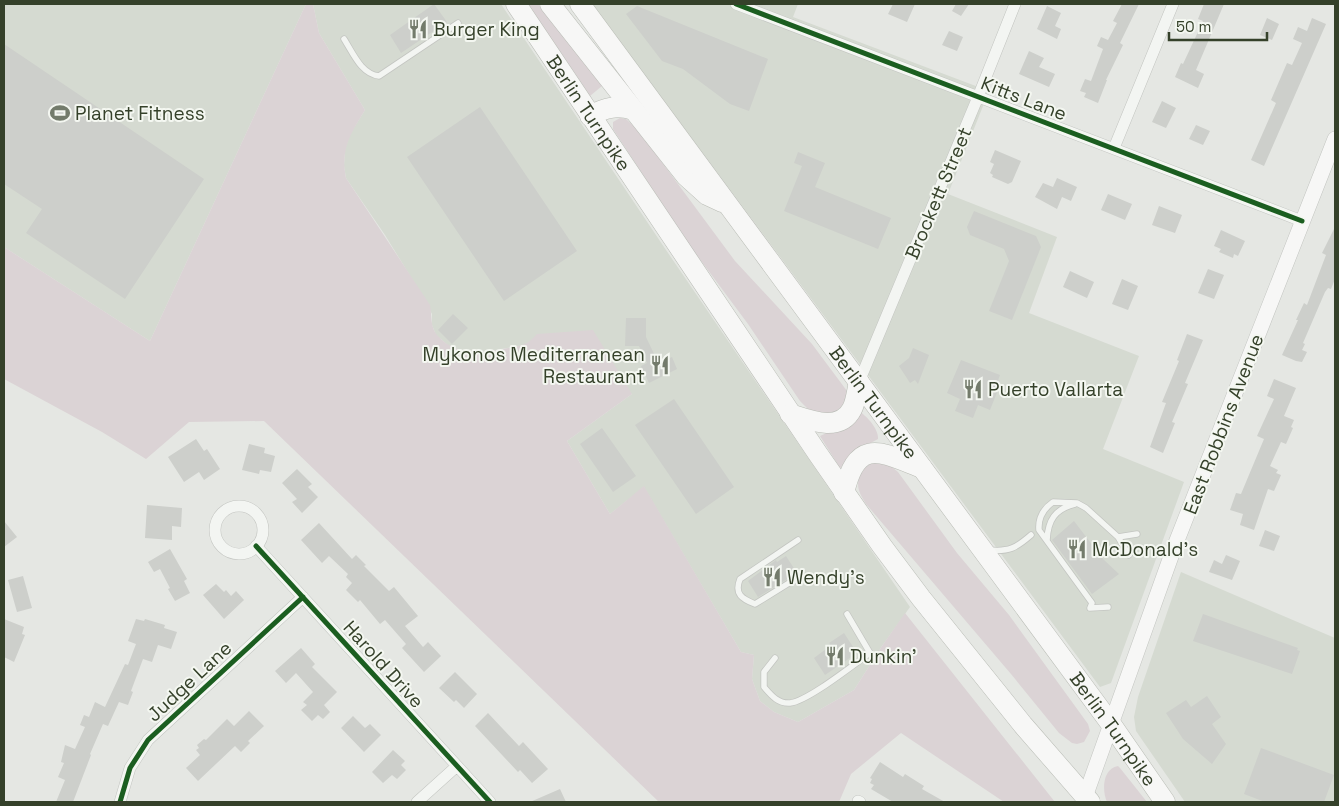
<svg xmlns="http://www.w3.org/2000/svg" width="1339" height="806" font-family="'Space Grotesk',sans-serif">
<rect width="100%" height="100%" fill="#e5e7e3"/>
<path fill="#d5dad1" d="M4 4H306L150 341 4 247Z
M313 4H501L666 250 910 607 882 646 854 690 798 722 774 712 760 701 752 679 754 655 741 652 644 487 610 514 567 441 632 394 531 341 525 345 490 351 470 353 451 348 436 335 432 325V314L420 292 385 235 346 178 344 166 345 149 350 134 365 110 319 33Z
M592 4H798L793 17 989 91 948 194 1057 237 1029 313 1139 356 1103 449 1184 482 1111 683 1100 687Z
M1181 572 1335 638V802H1185L1136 731 1134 717 1138 697Z"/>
<path fill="#dbd3d5" d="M306 4H313L319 33 365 110C351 133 340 149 346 178L430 305C432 315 430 327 437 335 455 356 479 353 503 349 518 346 526 347 537 334L593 330 632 394 567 441 610 514 644 486 741 652 754 655 752 679 760 701 774 712 798 722 854 690 882 646 905 613 1055 802H1004L901 733 851 774 839 802H659L264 421 189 422 146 459 102 432 4 379V247L150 341Z
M528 4H538L602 86 590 96Z
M620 118 626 119 638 130 735 261 812 344 847 391 846 401 837 412 827 415 815 413 807 408 800 401 748 324 687 242 613 129V122Z
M860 412C868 417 879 430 878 439L863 447 840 468 820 436 831 431Z
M878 461 892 467 898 472 957 553 1009 615 1088 724 1090 731 1084 742 1077 744 1072 743 1059 733 1011 674 866 504C856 488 856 484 863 466Z
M1118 766 1120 768 1147 802H1107C1102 791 1102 769 1118 766Z"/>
<path fill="#cdcfcb" d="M434 4 447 22 401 53 390 35Z
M893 4H915L907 22 888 14Z
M956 4H969L961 16 952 11Z
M1122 4H1139L1120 43 1123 45 1106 80H1107L1098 103 1084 97 1086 93 1080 91 1085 79 1091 81 1103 49 1097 46 1101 37 1108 40 1117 23 1113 21Z
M1204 4H1224L1196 70 1204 74 1198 88 1175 77 1181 63 1183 64 1203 21 1198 19Z
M637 6 768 59 749 111 730 104 683 69 662 61 626 14Z
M1047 6 1061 13 1055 26 1061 29 1057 39 1037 29Z
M1267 18 1279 24 1272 40 1260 35Z
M1312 18 1326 24 1264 166 1251 160 1276 103 1271 100 1287 63 1292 65 1302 43 1293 39 1298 27 1307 31Z
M949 31 963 37 957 51 942 45Z
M4 44 204 179 125 299 26 233 42 209 4 184Z
M1029 51 1044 58 1039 67 1055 74 1049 87 1019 74Z
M1162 101 1176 108 1166 128 1152 122Z
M480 107 577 251 504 301 407 157Z
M1196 125 1210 131 1203 145 1189 139Z
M995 150 1021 161 1012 182 1008 184 992 177 993 175 990 173 994 164 990 162Z
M798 152 825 163 815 187 891 218 878 249 784 211 802 166 794 163Z
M1057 178 1077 187 1071 201 1062 197 1057 209 1035 197 1043 183 1053 187Z
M1108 194 1132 204 1125 220 1101 210Z
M1159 206 1182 215 1175 233 1152 225Z
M974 211 1036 236 1041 247 1012 320 989 311 1009 261 1004 249 970 235 967 227Z
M1335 227V279L1331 289 1328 288 1325 292 1303 343 1305 344 1302 350 1307 352 1302 362 1296 361 1282 355 1298 320H1296L1304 303 1307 305 1326 255 1322 253Z
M1221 230 1245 241 1238 256 1234 254 1233 258 1219 252 1221 249 1214 246Z
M1208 269 1224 275 1214 299 1198 293Z
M1070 271 1094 282 1087 298 1063 287Z
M1122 279 1138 286 1128 310 1112 304Z
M453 314 468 328 452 344 438 330Z
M626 318H646V337L656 358 659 363 672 357 677 369 649 383 641 366 647 363 639 346H625Z
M1187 334 1203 340 1185 383 1188 384 1172 422 1175 423 1163 453 1150 447 1166 403 1162 402 1179 361 1177 360Z
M913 348 929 355 918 384 915 380 910 383 899 366 909 358Z
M961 360 1000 375 995 389 998 390 990 410 978 405 973 418 955 411 960 399 947 393Z
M1274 379 1296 388 1284 416 1294 420 1291 427 1293 428 1286 444 1281 442 1270 466 1278 470 1276 473 1281 475 1274 491 1268 489 1254 530 1240 525 1243 514 1230 510 1236 493 1241 494 1264 439 1257 436 1274 399 1267 396Z
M674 399 734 487 696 514 635 425Z
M602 428 636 476 613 492 580 444Z
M196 439 204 451 207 449 220 469 204 480 199 472 184 482 168 457Z
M249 444 265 448 264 453 275 456 271 472 260 470 259 474 242 470Z
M297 469 312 484 308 487 318 497 302 513 292 502 297 499 282 483Z
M147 505 182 508 181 527 172 526V540L145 538Z
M4 521 17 537 4 547Z
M1074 521 1103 559 1119 574 1092 594 1052 540Z
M319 523 352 559 356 555 366 565 364 566 389 591 394 587 418 616 405 626 423 647 428 642 441 656 424 672 402 648 406 644 385 620 380 624 360 600 358 602 346 590 352 583 346 577 348 574 329 556 322 563 301 540Z
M1265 530 1280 536 1274 551 1259 546Z
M170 549 187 579 184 581 190 593 175 601 168 589 170 588 160 569 154 572 148 562Z
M1226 555 1240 561 1232 580 1209 572 1214 560 1222 564Z
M786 556 797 573 758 597 748 581 776 560 777 562Z
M23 576 32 608 17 612 8 580Z
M216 584 224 592 226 590 231 596 236 591 244 600 224 619 203 595Z
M1203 614 1298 648 1297 650 1300 651 1292 674 1193 641Z
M4 619 24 627 22 634 25 635 14 662 4 657Z
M136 619 144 621 145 619 165 625 164 628 177 632 171 649 158 645 152 662 143 659 131 691 133 692 128 705 119 702 108 726 103 724 90 754 91 755 73 802H56L65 780 58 777 64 763 61 762 65 745 75 749 85 727 80 725 84 715 89 717 95 702 105 707 125 664 128 665 136 644 128 641Z
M844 633 857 653 825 675 814 658 826 649 830 644 829 643Z
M301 648 315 664 312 667 337 692 324 705 330 712 323 719 318 715 312 721 301 710 307 705 303 702 313 692 296 673 286 683 275 671Z
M455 672 477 694 464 708 456 700 454 702 439 688Z
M1207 696 1221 717 1212 724 1226 744 1212 764 1183 739 1166 713 1186 700 1191 707Z
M249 711 264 726 248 741 250 743 241 752 235 746 198 781 186 768 200 755 196 750 199 748 197 745 204 739 206 740 227 719 234 726Z
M488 713 519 746 523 742 548 769 532 783 520 770 518 772 475 726Z
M353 716 365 728 370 724 381 735 364 752 341 728Z
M1261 748 1334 775 1324 802H1265L1244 794Z
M393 750 405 761 401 765 406 770 397 779 392 775 383 783 372 772Z
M880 762 903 777 905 774 924 786 922 789 945 802H893L871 789 874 785 870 783 872 779 870 778Z
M560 789 566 802H530Z"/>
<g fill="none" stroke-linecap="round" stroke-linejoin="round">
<defs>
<path id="lane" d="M344 39C353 53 361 74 379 76L458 23
M1118 537 1137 534
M798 540 740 579C734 594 742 599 755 604L789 583 802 578
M1047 540C1048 520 1055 509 1075 504
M989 550C1009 552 1016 548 1031 535
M1108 607 1090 608 1092 603 1039 530C1038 518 1043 509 1053 502L1077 503 1086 508 1118 537 1129 555
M775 658 764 672V687C771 695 778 704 790 703 808 701 853 665 870 653L847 614"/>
<path id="street" d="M736 4 1302 221
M1114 148 1173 4
M859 382 978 97 1015 4
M215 530a24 24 0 1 1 48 0a24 24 0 1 1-48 0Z
M256 546 490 802
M858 801 860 802
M120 802 130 768 148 740 303 597
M417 802 457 766"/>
<path id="secondary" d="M1085 797 1174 548 1335 139"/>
<g id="highway">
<path id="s1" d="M516 4 818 454 882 546 921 598 1023 725 1090 802"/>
<path d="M550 4 686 176 707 195 722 202"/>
<path id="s2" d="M580 4 1111 724 1165 802"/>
<path d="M590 116C606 107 617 105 634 110"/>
<path d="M790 414C809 420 840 433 852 409 856 402 857 390 859 382"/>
<path d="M844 493C857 436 881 452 922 468"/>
</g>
</defs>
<use href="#lane" stroke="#c3c5c1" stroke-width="7"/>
<use href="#street" stroke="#c3c5c1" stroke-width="12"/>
<use href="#secondary" stroke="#c3c5c1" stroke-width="16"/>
<use href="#highway" stroke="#b9bcb5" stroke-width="21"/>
<use href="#lane" stroke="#f3f5f2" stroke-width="5.5"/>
<use href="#street" stroke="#f3f5f2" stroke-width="11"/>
<use href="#secondary" stroke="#f7f7f6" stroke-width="15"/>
<use href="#highway" stroke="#f7f7f6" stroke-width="20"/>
<defs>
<path id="cycleway" d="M736 4 1302 221
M256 546 490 802
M120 802 130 768 148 740 303 597"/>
</defs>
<use href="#cycleway" stroke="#f4f7f1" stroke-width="8"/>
<use href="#cycleway" stroke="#1b5e20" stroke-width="5"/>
</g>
<defs>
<symbol id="restaurant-bare" viewBox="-9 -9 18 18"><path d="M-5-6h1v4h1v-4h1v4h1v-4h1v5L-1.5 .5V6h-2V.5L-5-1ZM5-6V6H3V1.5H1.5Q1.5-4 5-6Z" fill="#737b6b" stroke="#f4f7f1" stroke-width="2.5" paint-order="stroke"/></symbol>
<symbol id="stadium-bare" viewBox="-9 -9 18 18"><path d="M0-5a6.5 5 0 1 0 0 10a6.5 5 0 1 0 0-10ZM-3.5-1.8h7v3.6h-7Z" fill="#737b6b" stroke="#f4f7f1" stroke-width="2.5" paint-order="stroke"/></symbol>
</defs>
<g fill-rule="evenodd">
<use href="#restaurant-bare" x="404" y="15" width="28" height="28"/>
<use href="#stadium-bare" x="46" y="99" width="28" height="28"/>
<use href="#restaurant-bare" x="646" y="351" width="28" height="28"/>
<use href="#restaurant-bare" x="959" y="375" width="28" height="28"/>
<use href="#restaurant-bare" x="1063" y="535" width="28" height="28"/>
<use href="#restaurant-bare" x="758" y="563" width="28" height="28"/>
<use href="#restaurant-bare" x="821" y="642" width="28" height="28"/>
</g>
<g text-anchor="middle" stroke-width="4" stroke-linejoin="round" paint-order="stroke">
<g font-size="19" fill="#35412a" stroke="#f4f7f1" text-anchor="start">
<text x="433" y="36">Burger King</text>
<text x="75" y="120">Planet Fitness</text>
<text x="645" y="361" text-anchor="end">Mykonos Mediterranean<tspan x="645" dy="22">Restaurant</tspan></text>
<text x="988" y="396">Puerto Vallarta</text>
<text x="1092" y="556">McDonald's</text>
<text x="787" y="584">Wendy's</text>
<text x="850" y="663">Dunkin'</text>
</g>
<g font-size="19" fill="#35412a" stroke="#f4f7f1">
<text transform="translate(1024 98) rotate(21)" y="7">Kitts Lane</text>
<text dy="7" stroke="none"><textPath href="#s1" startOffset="131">Berlin Turnpike</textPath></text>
<text transform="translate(938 193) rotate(-67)" y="7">Brockett Street</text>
<text dy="7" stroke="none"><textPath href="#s2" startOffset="495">Berlin Turnpike</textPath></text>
<text transform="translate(1223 424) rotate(-69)" y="7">East Robbins Avenue</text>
<text transform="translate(384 664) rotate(48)" y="7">Harold Drive</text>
<text transform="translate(189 681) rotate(-43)" y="7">Judge Lane</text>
<text dy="7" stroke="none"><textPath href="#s2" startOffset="900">Berlin Turnpike</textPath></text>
</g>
</g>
<rect width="1339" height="806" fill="none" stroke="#35412a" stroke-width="10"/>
<path d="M1169 32v8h98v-8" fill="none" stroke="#35412a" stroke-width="2.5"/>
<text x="1176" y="32" font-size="15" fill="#35412a" stroke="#f4f7f1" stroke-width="4" paint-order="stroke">50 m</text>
</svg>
